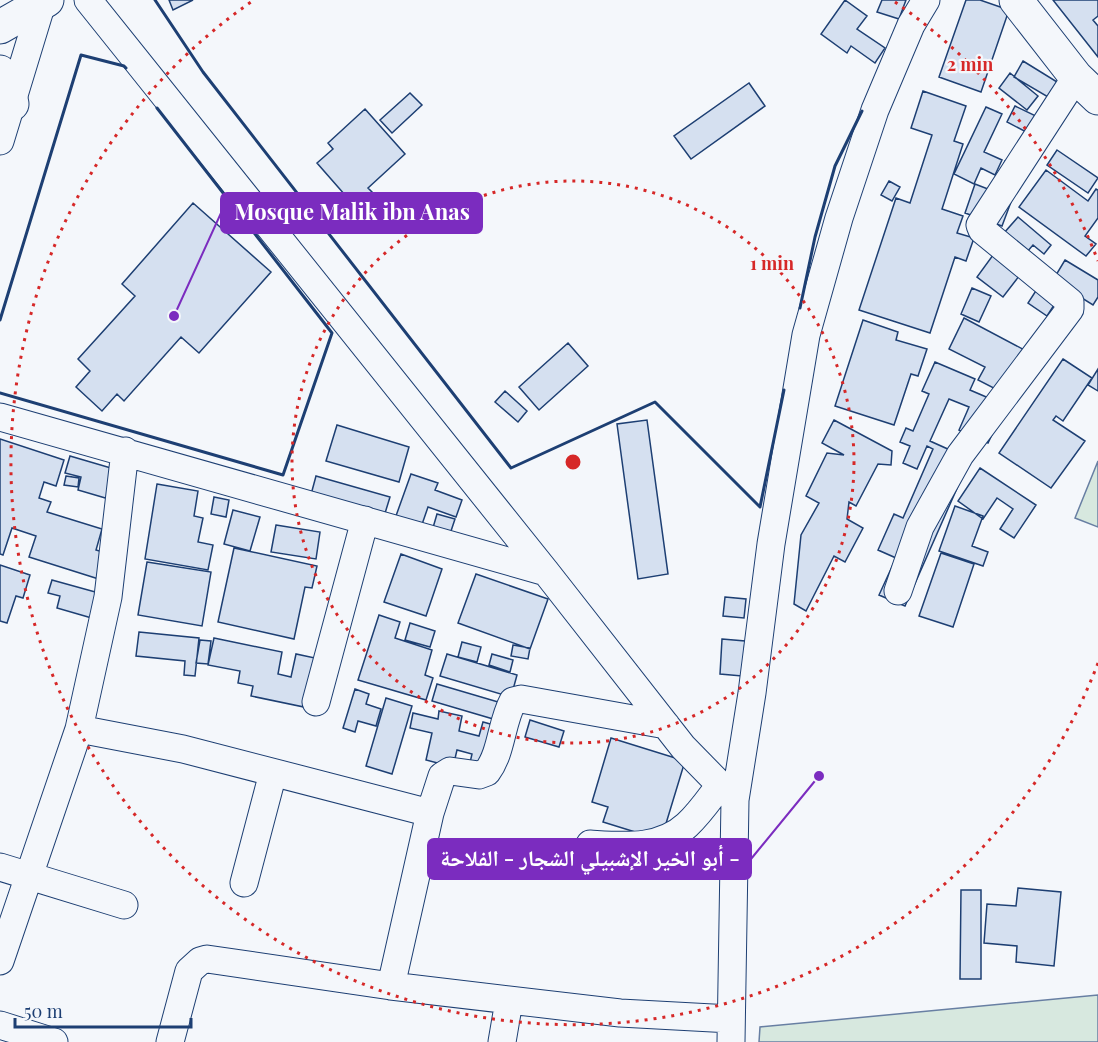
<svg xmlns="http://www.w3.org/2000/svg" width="1098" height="1042" font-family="'Playfair Display','Noto Naskh Arabic',serif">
<rect width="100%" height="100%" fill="#f4f7fb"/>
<path fill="#d7e8df" stroke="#687fa3" stroke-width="1.5" d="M1098 461V527L1075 518Z
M1098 995V1042H759L760 1027Z"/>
<path fill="#d5e0f0" stroke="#1d3f73" stroke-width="1.5" d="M169 0H193L173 10Z
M845 0 867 16 857 29 885 48 875 63 851 46 847 53 821 34Z
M882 0H906L899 19 877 12Z
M966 0H980L1009 10 981 92 939 77Z
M1053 0H1098V16L1093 20 1098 26V57Z
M1023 61 1075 93 1048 97 1014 77Z
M1010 73 1038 96 1027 110 999 88Z
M749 83 765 106 691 159 674 136Z
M923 91 966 106 954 141 963 144 942 209 963 216 957 233 974 238 966 261 955 257 930 333 859 310 896 198 910 203 932 135 911 128Z
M410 93 422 105 392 133 380 120Z
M1015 106 1038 117 1030 134 1007 122Z
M986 107 1002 114 984 152 1002 160 995 175 981 168 974 184 954 174Z
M365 109 405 154 368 188 376 196 359 211 317 163 333 149 328 143Z
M1057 150 1098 178 1088 193 1047 165Z
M1005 161 1024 167 1002 226 965 213 975 184 993 191Z
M1046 170 1088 201 1096 189 1098 190V218L1085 236 1096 244 1086 256 1019 207Z
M889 181 900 187 892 201 881 195Z
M193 203 271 272 199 353 181 337 124 401 117 394 102 411 76 387 90 371 78 359 135 296 122 284Z
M1018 217 1051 245 1044 254 1033 245 1027 252 1004 233Z
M996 251 1023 271 1003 297 977 277Z
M1065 260 1098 280V297L1093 305 1053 280Z
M1039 286 1058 299 1047 316 1028 303Z
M972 288 991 296 979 322 961 314Z
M964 318 1034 355 1013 398 978 380 985 367 949 349Z
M863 320 898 332 896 340 927 349 918 376 911 374 894 425 835 406Z
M568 343 588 366 539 410 519 387Z
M1063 359 1092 378 1063 421 1056 416 1053 420 1085 441 1051 488 999 453Z
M935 362 975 379 970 390 998 402 997 424 988 443 959 430 969 407 949 399 930 441 970 459 905 606 879 595 896 558 878 550 894 514 903 518 933 449 927 446 917 469 903 463 910 446 900 442 906 428 913 431 929 394 922 391Z
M1098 369V391L1088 385Z
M505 391 527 411 518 422 495 402Z
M647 420 668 574 638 579 617 424Z
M834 420 892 451 891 465 878 464 856 506 849 502 847 519 863 528 845 562 834 556 806 611 794 604 801 535 819 503 806 496 827 453 844 455 822 443Z
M337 425 409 447 399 482 326 461Z
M0 439 64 460 56 486 44 482 39 498 51 502 47 512 102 529 96 550 113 555 105 581 29 557 36 536 12 528 3 555 0 554Z
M70 456 128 473 119 502 78 490 81 477 65 473Z
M980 468 1036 505 1014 538 1000 529 1013 509 997 498 983 519 958 501Z
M411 474 438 483 435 490 462 500 456 517 428 507 418 536 392 527Z
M66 476 79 478 78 487 64 485Z
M316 476 390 497 382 523 309 502Z
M157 484 198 491 194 516 203 518 198 542 213 545 208 570 145 559Z
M214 497 229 500 226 517 211 514Z
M955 506 983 516 972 546 988 552 983 566 939 551Z
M233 510 260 517 250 551 224 544Z
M437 514 455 519 447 543 430 538Z
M276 525 320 532 316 559 271 552Z
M234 548 317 566 312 588 305 587 294 639 218 622Z
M941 553 974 564 953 627 919 616Z
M401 554 442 569 426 616 384 602Z
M147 562 211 572 202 626 138 615Z
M0 565 30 575 23 598 16 596 7 623 0 621Z
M476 574 548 599 530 649 458 623Z
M52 580 117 598 109 623 57 608 60 596 48 593Z
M725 597 746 599 744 618 723 616Z
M379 615 400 622 395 638 432 650 425 675 433 678 426 700 358 680Z
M410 623 435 631 430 647 405 640Z
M139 632 199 638 195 676 184 675 185 661 136 656Z
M214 638 282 652 278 674 291 677 296 654 315 658 304 707 251 696 253 686 238 683 240 671 208 665Z
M722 639 745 641 742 676 720 674Z
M200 640 211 641 208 664 196 663Z
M462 642 481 647 477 662 458 657Z
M513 645 530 648 528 659 511 656Z
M447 654 517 675 511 697 440 676Z
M492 654 513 660 510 672 489 665Z
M437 684 505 704 500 721 432 701Z
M355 689 369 694 366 704 381 709 376 726 358 721 355 732 343 728Z
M386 698 412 706 392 774 366 766Z
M439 711 462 716 459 731 479 736 483 722 494 725 483 771 469 767 472 754 457 750 453 767 426 760 432 733 410 728 413 713 438 719Z
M530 720 564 731 559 747 525 737Z
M611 738 685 761 661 840 603 822 608 807 592 802Z
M1018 888 1061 892 1054 966 1016 962 1017 946 984 943 987 904 1016 906Z
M961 890H981V979H960Z"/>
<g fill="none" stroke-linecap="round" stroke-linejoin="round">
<defs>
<path id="minor" d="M88 0 546 572 683 747 735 800
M0 141 42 3
M0 417 546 572
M898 591 920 527 960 455 1070 309V302L982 230 980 225 1076 77
M316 702 365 520
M666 725 521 699 513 701C501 723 502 752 487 772L479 775 450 771 442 776 430 813 391 986 620 1013 731 1019
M79 729 183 749 430 813
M590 844C624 846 660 850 687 825 700 813 710 798 720 785
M0 867 124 905
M244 883 273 773
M0 961 79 729 108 597 125 451
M0 1025 54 1042
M170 1042 189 971 200 961 207 959 391 986
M502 1042 509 1001
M731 1042 735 800 752 693 771 544 806 335 839 218 875 110 911 25 926 0"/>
<path id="major" d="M1016 0 1076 77 1098 98
M0 27 47 0
M0 72 9 90 12 104"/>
</defs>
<use href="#minor" stroke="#1d3f73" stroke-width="29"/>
<use href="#major" stroke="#1d3f73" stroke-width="35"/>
<use href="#minor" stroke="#f4f7fb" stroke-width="27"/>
<use href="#major" stroke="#f4f7fb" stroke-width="33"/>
<path stroke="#1d3f73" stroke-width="3" d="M155 0 203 72 511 468 655 402 760 507 784 390
M800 308 815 237 835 166 862 111
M0 320 81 55 124 66 126 68
M0 393 283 475 332 333 157 108"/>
</g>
<g fill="none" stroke="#d62828" stroke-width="3" stroke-dasharray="3 6">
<circle cx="573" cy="462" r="281"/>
<path d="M1098 663A562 562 0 1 1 251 2M895 2A562 562 0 0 1 1098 261"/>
</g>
<circle cx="573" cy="462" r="9" fill="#d62828" stroke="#f4f7fb" stroke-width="3"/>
<g font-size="18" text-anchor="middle" font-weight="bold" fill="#d62828" stroke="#f4f7fb" stroke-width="4.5" stroke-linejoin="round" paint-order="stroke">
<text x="970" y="71">2 min</text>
<text x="772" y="270">1 min</text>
</g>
<path fill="none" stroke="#7b2cbf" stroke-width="2" d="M174 316L221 213M819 776L751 859"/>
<g fill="#7b2cbf" stroke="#f4f7fb" stroke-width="2">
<circle cx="174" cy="316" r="6"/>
<circle cx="819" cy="776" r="6"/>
</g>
<g fill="#7b2cbf" stroke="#7b2cbf" stroke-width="2">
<rect x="221" y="193" width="261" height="40" rx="6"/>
<rect x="428" y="839" width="323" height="40" rx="6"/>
</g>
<g font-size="22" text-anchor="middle" font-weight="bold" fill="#fff">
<text x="352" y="220">Mosque Malik ibn Anas</text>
<text x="590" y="866">أبو الخير الإشبيلي الشجار - الفلاحة -</text>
</g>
<path d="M15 1018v9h176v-9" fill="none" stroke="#1d3f73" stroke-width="3"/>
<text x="24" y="1018" font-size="18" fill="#1d3f73" stroke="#f4f7fb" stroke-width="4.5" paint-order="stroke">50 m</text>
</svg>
